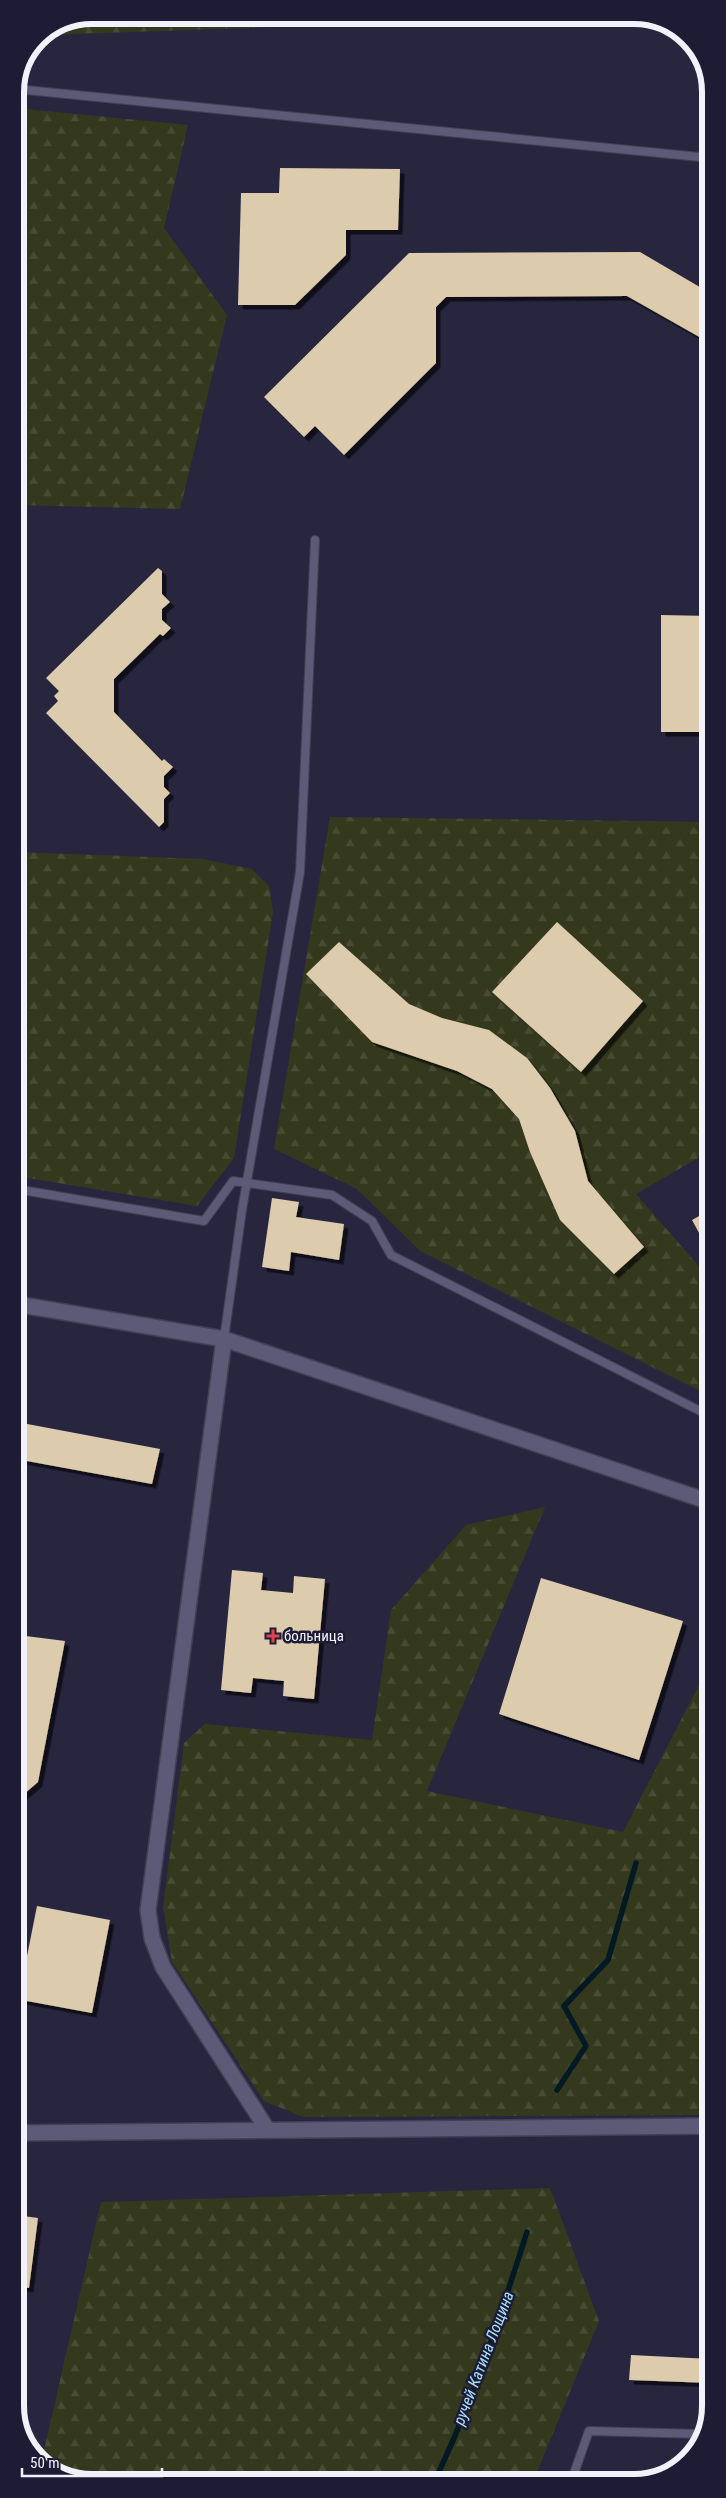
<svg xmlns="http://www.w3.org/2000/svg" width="726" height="2498" font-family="'Roboto Condensed',sans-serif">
<defs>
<pattern id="forest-firs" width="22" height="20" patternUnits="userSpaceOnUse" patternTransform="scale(1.25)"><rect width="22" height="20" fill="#34381d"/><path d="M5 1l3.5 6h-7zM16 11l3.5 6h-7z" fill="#484c34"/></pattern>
<filter id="shadow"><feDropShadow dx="4.5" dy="4.5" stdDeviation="0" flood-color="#0009"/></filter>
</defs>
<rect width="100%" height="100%" fill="#28263f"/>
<path fill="url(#forest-firs)" d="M92 15H372L368 24 42 35Z
M15 108 188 125 164 228 227 315 180 509 15 505Z
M330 817 710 822V1151L636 1194 710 1279V1396L420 1251 357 1189 274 1149Z
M16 852 203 859 252 869 269 886 273 912 234 1158 197 1206 16 1176Z
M545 1507 427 1791 623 1832 711 1662V2115L303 2117 264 2101 172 1962 163 1907 184 1743 205 1724 372 1740 391 1610 466 1525Z
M550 2188 599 2321 533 2482 86 2483 41 2463 101 2202Z"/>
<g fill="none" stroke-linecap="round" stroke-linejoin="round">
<path stroke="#031923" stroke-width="5.5" d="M557 2090 586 2046 564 2006 608 1960 636 1863
M434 2482C473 2402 500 2316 527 2232"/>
</g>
<path fill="#ddcbad" filter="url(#shadow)" d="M280 168 400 169 398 230H346V255L295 305H238L241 193H279Z
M640 252 710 293V343L627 296 446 297 436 307V363L344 455 315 426 304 437 264 397 409 253Z
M158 568 162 571V594L170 602 162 609V620L171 628 163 636 160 634 114 679V712L162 761 164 759 173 767 164 776V787L170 793 164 799V822L159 827 46 713 58 701 54 696 59 691 46 678Z
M661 615 710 616V732H661Z
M557 922 643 1001 581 1072 492 992Z
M339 942 409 1004 442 1018 489 1030 527 1058 550 1088 575 1131 588 1181 644 1247 614 1274 560 1220 530 1152 519 1119 492 1089 457 1071 372 1042 306 974Z
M272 1198 299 1202 296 1217 344 1224 339 1260 291 1252 289 1271 262 1267Z
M710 1210V1253L692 1220Z
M22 1423 160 1449 152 1484 16 1459Z
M232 1570 263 1573 261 1590 293 1593 294 1576 325 1579 314 1699 283 1696 284 1681 253 1678 251 1693 221 1690Z
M541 1578 683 1621 639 1760 499 1714Z
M18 1635 65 1641 38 1782 16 1801V1648Z
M37 1906 110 1920 92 2013 16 1999V1954L27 1956Z
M16 2215 38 2218 29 2288 16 2286Z
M631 2355 711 2359V2383L629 2380Z"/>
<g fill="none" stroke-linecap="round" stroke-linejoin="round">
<defs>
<path id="service" d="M16 89 710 158
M16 1189 204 1221 233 1181 332 1195 372 1221 391 1255 710 1416
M224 1339 242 1210 300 872 315 540
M571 2482 589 2431 701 2434"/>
<path id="minor" d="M16 1304 224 1339 710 1502
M224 1339 148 1910 152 1938 163 1967 267 2129
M16 2133 711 2126"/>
</defs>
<use href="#service" stroke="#424054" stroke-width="10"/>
<use href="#minor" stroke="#424054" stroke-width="18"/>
<use href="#service" stroke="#5c5a76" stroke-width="8"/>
<use href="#minor" stroke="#5c5a76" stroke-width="15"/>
</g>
<path fill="#e0444e" stroke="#1e1c34" stroke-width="2" d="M270.5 1628.5h5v5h5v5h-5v5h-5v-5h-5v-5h5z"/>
<g text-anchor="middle" stroke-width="5" stroke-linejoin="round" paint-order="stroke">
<g font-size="15" fill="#f2f2fc" stroke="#1e1c34" text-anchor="start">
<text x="284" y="1641">больница</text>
</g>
<g font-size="16" font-style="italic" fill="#a6e1fc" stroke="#1e1c34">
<text transform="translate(483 2358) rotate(-69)" y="6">ручей Катина Лощина</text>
</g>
</g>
<path d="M0 0H726V2498H0ZM92 24H634A68 68 0 0 1 702 92V2406A68 68 0 0 1 634 2474H92A68 68 0 0 1 24 2406V92A68 68 0 0 1 92 24Z" fill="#1e1c34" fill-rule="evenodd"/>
<path fill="none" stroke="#f2f2fc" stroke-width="6" d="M92 24H634A68 68 0 0 1 702 92V2406A68 68 0 0 1 634 2474H92A68 68 0 0 1 24 2406V92A68 68 0 0 1 92 24Z"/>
<path d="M22 2468v8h140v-8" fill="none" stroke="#f2f2fc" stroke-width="2.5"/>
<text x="30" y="2468" font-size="15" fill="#f2f2fc" stroke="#1e1c34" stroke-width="4" paint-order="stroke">50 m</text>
</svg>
